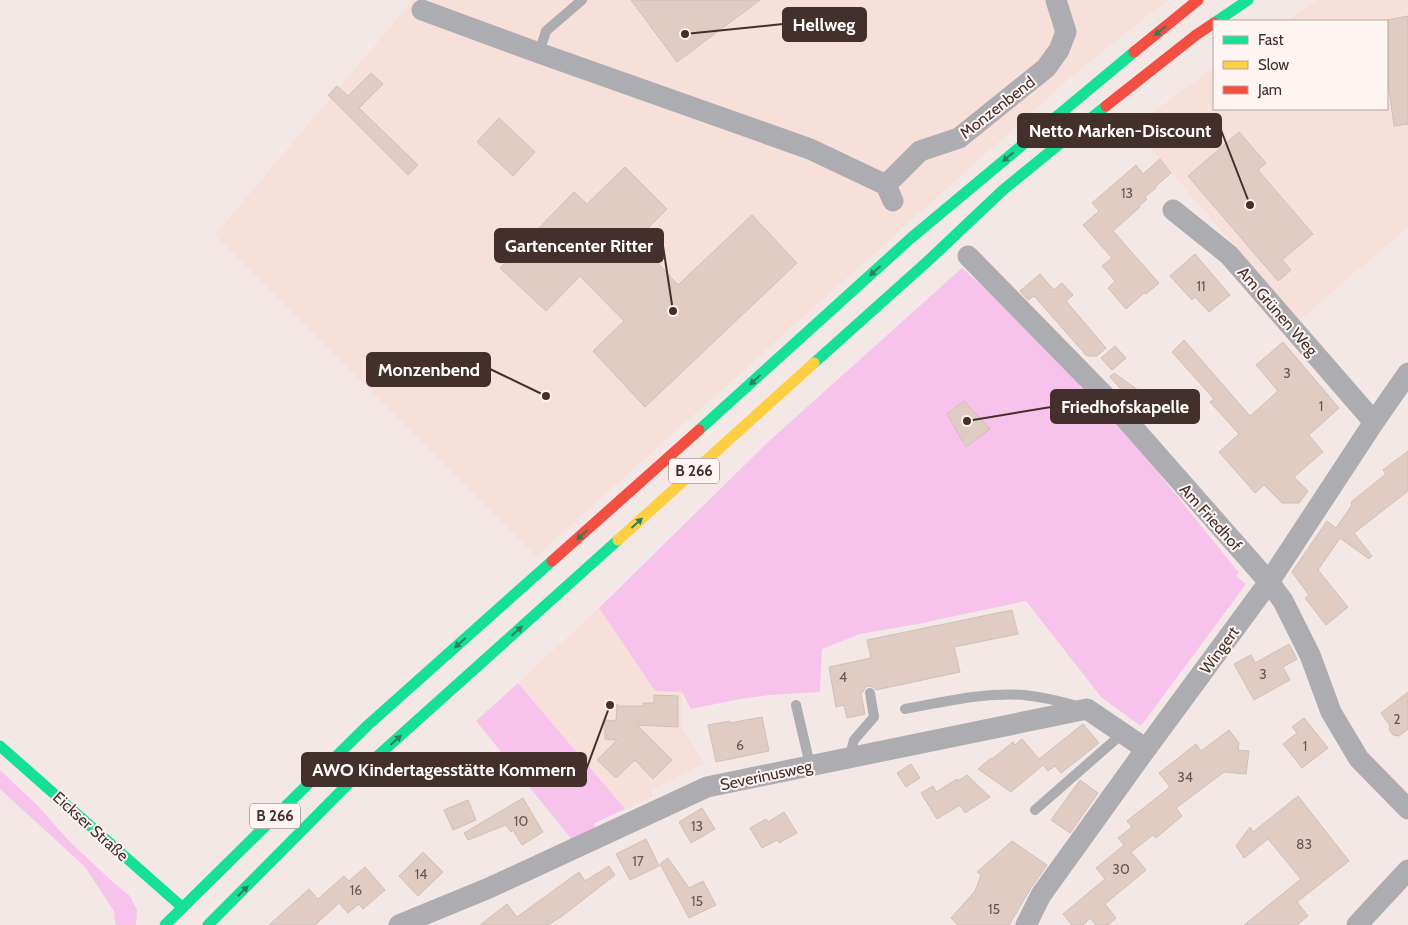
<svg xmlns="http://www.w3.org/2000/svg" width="1408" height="925" font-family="Cabin,sans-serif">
<rect width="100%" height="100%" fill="#f3e8e6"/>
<path fill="#f7dfda" d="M413 0H1168L1080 69 536 556 215 235Z
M1319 0H1408V227L1298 321 1133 127 1214 67V109H1387V21H1285Z
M599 608 655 691 682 692V730L704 763 650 790 652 796 625 809 518 683Z"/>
<path fill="#f7c3ec" d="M962 268 1071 364 1239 573 1236 576 1246 584 1141 726 1101 697 1026 601 917 624 860 634 822 649 820 692 769 695 740 699 691 709 682 692 655 691 599 608 768 442Z
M518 683 625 809 595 823 594 832 573 841 476 721Z
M0 770 37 805 71 843 115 884 130 896 137 910 136 925H117L115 922 114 911 85 867 0 789Z"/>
<path fill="#e1ccc3" stroke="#cdc0bb" d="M631 0H760L677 62Z
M1408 16V124L1394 126 1387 74V20Z
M371 73 383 84 359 108 418 165 408 175 328 95 337 86 348 96Z
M499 118 535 152 513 176 477 142Z
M1239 132 1266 163 1258 170 1313 234 1282 260 1291 270 1278 281 1188 176Z
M1160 159 1171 173 1155 187 1156 188 1145 197 1147 199 1139 206 1140 207 1113 231 1159 283 1146 294 1144 293 1126 309 1108 288 1115 281 1102 266 1112 258 1083 225 1099 211 1092 203 1136 165 1143 174Z
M625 167 667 209 640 236 661 257 656 261 678 285 752 215 797 263 645 407 593 351 624 321 580 276 546 311 500 268 574 192 587 204Z
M1195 254 1230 295 1209 312 1195 297 1192 300 1170 276Z
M1040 274 1054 290 1062 283 1073 295 1066 301 1106 348 1097 356H1087L1034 296 1028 300 1020 291Z
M1184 340 1250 416 1278 391 1256 365 1283 342 1339 408 1309 435 1323 452 1294 477 1308 491 1299 503H1282L1264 485 1255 493 1219 452 1239 434 1210 402 1214 399 1172 352Z
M1115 346 1126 358 1112 370 1101 358Z
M1114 373 1145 395 1162 413 1151 423 1110 377Z
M964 401 990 429 966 447 947 414Z
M1408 451V491L1354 533 1372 556 1369 559 1340 538 1318 570 1348 607 1326 625 1305 598 1309 595 1292 572 1327 521 1336 528 1352 505 1351 502 1386 474 1383 470Z
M1012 610 1018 634 954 647 960 672 876 690 873 687 868 686 865 688 863 692 861 693 865 714 847 718 844 705 836 707 829 667 871 658 867 640Z
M1289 644 1297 659 1283 667 1290 680 1254 700 1234 664 1251 655 1255 663Z
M1408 692V729L1399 736 1393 735 1389 730 1390 726 1381 713Z
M654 695 678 696V727L637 725 672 760 653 779 635 760 616 778 597 760 617 740 605 739V720L616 721 617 704 619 706H643V703H654Z
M762 717 769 751 716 762 708 725 730 721V723Z
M1304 718 1328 748 1302 768 1283 744 1297 733 1292 727Z
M1083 724 1099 743 1061 773 1055 766 1048 771 1043 765 1011 792 978 769 991 758 992 759 1013 742 1015 745 1022 739 1039 759Z
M1229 730 1239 743 1238 750 1249 751 1246 774 1224 772 1176 808 1182 816 1156 838 1153 835 1131 852 1146 870 1105 904 1116 918 1108 925H1096L1090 918 1083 925H1072L1063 914 1105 879 1096 868 1124 845 1118 838 1132 827 1127 821 1170 787 1159 773 1196 744 1201 751Z
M911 764 920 778 906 787 897 773Z
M967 775 990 797 965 813 960 805 937 819 921 793 933 786 936 792 957 779 958 781Z
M1080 780 1098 793 1070 833 1051 820Z
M1298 796 1349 861 1297 902 1308 916 1297 925H1244L1301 879 1268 839 1244 858 1236 846 1250 827 1253 832Z
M523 798 543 832 522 845 513 830 511 832 506 825 468 840 464 833Z
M468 800 476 820 453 830 444 810Z
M702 808 715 829 691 843 679 822Z
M784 812 797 833 779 843 777 840 762 848 750 828 766 819 768 822Z
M646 839 659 866 630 880 616 854Z
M1012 841 1047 865 1031 888 1009 925H958L951 918 975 891 981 875 977 872Z
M423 852 443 872 418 896 399 876Z
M668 858 689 888 703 881 716 905 689 918 660 864Z
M609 866 615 875 561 917 548 925H480L507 904 517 917 579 872 585 881Z
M365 867 385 890 363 909 359 904 348 913 339 903 315 925H269L309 889 318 899 344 876 349 881Z"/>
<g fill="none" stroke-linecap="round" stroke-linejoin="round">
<path stroke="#acacb1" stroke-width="10" d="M539 53 546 31 582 0
M796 705 810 765
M905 709C944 702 985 692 1024 695 1042 697 1060 701 1077 706
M849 758 854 740 874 717 870 693
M1035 810 1123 733"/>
<path stroke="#acacb1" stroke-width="21" d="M422 10 539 53 810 149 886 185
M893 201 886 185 920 151 959 138 1046 68 1059 50 1066 32 1056 0
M1173 210 1229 255 1374 422
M968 256 1108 399 1269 582 1283 601 1310 655 1331 712 1359 759 1408 809
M399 925 489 888 707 787 1087 709 1146 749
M1026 925 1041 895 1146 749 1269 582 1374 422 1408 373
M1357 925 1408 870"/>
<path stroke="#16e098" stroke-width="11" d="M1217 21 1248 0
M814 363 929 260 1003 190 1106 106
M699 430 911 238 1134 52
M0 746 182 907
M165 925 368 725 552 561
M208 925 362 770 618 540"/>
<path stroke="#ffcf43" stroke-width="11" d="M618 540 814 363"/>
<path stroke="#f24e42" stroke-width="11" d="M1134 52 1198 0
M1106 106 1196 35 1214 23
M552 561 699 430"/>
</g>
<defs><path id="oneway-solid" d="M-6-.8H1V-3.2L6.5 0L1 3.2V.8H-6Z" transform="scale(1.25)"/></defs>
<g fill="#2f7f5c">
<use href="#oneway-solid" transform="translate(1160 31) rotate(141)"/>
<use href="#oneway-solid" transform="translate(1008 157) rotate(140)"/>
<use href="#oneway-solid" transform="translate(875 271) rotate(138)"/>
<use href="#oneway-solid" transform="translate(755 380) rotate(138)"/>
<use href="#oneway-solid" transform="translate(637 523) rotate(-42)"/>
<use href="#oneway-solid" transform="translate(582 535) rotate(138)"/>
<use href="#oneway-solid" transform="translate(517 631) rotate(-42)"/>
<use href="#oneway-solid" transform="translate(460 643) rotate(138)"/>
<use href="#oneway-solid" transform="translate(396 740) rotate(-42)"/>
<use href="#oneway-solid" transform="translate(243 891) rotate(-45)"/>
</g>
<g text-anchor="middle" stroke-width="4" stroke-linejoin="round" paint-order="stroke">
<g font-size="14" fill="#6a5651">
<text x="1127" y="198">13</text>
<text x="1201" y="291">11</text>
<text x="1287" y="378">3</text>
<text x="1321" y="411">1</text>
<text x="1263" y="679">3</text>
<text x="843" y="682">4</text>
<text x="1397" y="724">2</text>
<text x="740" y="750">6</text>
<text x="1305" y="751">1</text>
<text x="1185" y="782">34</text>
<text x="521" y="826">10</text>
<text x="697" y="831">13</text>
<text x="1304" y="849">83</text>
<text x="638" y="866">17</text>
<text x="1121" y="874">30</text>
<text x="421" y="879">14</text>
<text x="356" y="895">16</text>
<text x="697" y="906">15</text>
<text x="994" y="914">15</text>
</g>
<g fill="#fef4f2" stroke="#7b6a67" stroke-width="1">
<rect x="669" y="458.5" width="50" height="25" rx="4"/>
<rect x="250" y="803.5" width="50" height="25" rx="4"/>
</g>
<g font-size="15" font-weight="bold" fill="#432f2b">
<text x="694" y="476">B 266</text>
<text x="275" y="821">B 266</text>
</g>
<g font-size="16" fill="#432f2b" stroke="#fef4f2">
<text transform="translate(997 107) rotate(-38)" y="6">Monzenbend</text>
<text transform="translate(1278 311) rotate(49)" y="6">Am Grünen Weg</text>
<text transform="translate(1211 517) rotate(48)" y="6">Am Friedhof</text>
<text transform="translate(1219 650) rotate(-54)" y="6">Wingert</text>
<text transform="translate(766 775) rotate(-12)" y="6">Severinusweg</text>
<text transform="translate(91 826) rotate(42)" y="6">Eickser Straße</text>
</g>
</g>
<path fill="none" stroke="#432f2b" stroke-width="2" d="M685 34L783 24M1250 205L1221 130M673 311L663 246M546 396L490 369M967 421L1051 407M610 705L586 770"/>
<g fill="#432f2b" stroke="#fef4f2" stroke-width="2">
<circle cx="685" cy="34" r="5"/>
<circle cx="1250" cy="205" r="5"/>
<circle cx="673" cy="311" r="5"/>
<circle cx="546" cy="396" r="5"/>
<circle cx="967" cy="421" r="5"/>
<circle cx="610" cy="705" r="5"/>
</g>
<g fill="#432f2b" stroke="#432f2b" stroke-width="2">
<rect x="783" y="8" width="83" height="33" rx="5"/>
<rect x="1018" y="114" width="203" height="33" rx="5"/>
<rect x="495" y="229" width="168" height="33" rx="5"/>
<rect x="367" y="353" width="123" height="33" rx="5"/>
<rect x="1051" y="390" width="148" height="33" rx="5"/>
<rect x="302" y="753" width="284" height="33" rx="5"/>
</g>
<g font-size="18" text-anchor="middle" font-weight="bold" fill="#fff">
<text x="824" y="31">Hellweg</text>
<text x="1120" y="137">Netto Marken-Discount</text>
<text x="579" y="252">Gartencenter Ritter</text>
<text x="429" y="376">Monzenbend</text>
<text x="1125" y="413">Friedhofskapelle</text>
<text x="444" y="776">AWO Kindertagesstätte Kommern</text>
</g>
<rect x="1213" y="20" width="175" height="90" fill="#fef4f2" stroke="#b3a5a2"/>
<rect x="1223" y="36" width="25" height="8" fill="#16e098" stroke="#b3a5a2"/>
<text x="1258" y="45" font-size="15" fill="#432f2b">Fast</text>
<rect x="1223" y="61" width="25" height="8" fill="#ffcf43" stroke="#b3a5a2"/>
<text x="1258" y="70" font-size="15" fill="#432f2b">Slow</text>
<rect x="1223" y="86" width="25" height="8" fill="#f24e42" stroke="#b3a5a2"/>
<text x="1258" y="95" font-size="15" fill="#432f2b">Jam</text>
</svg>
